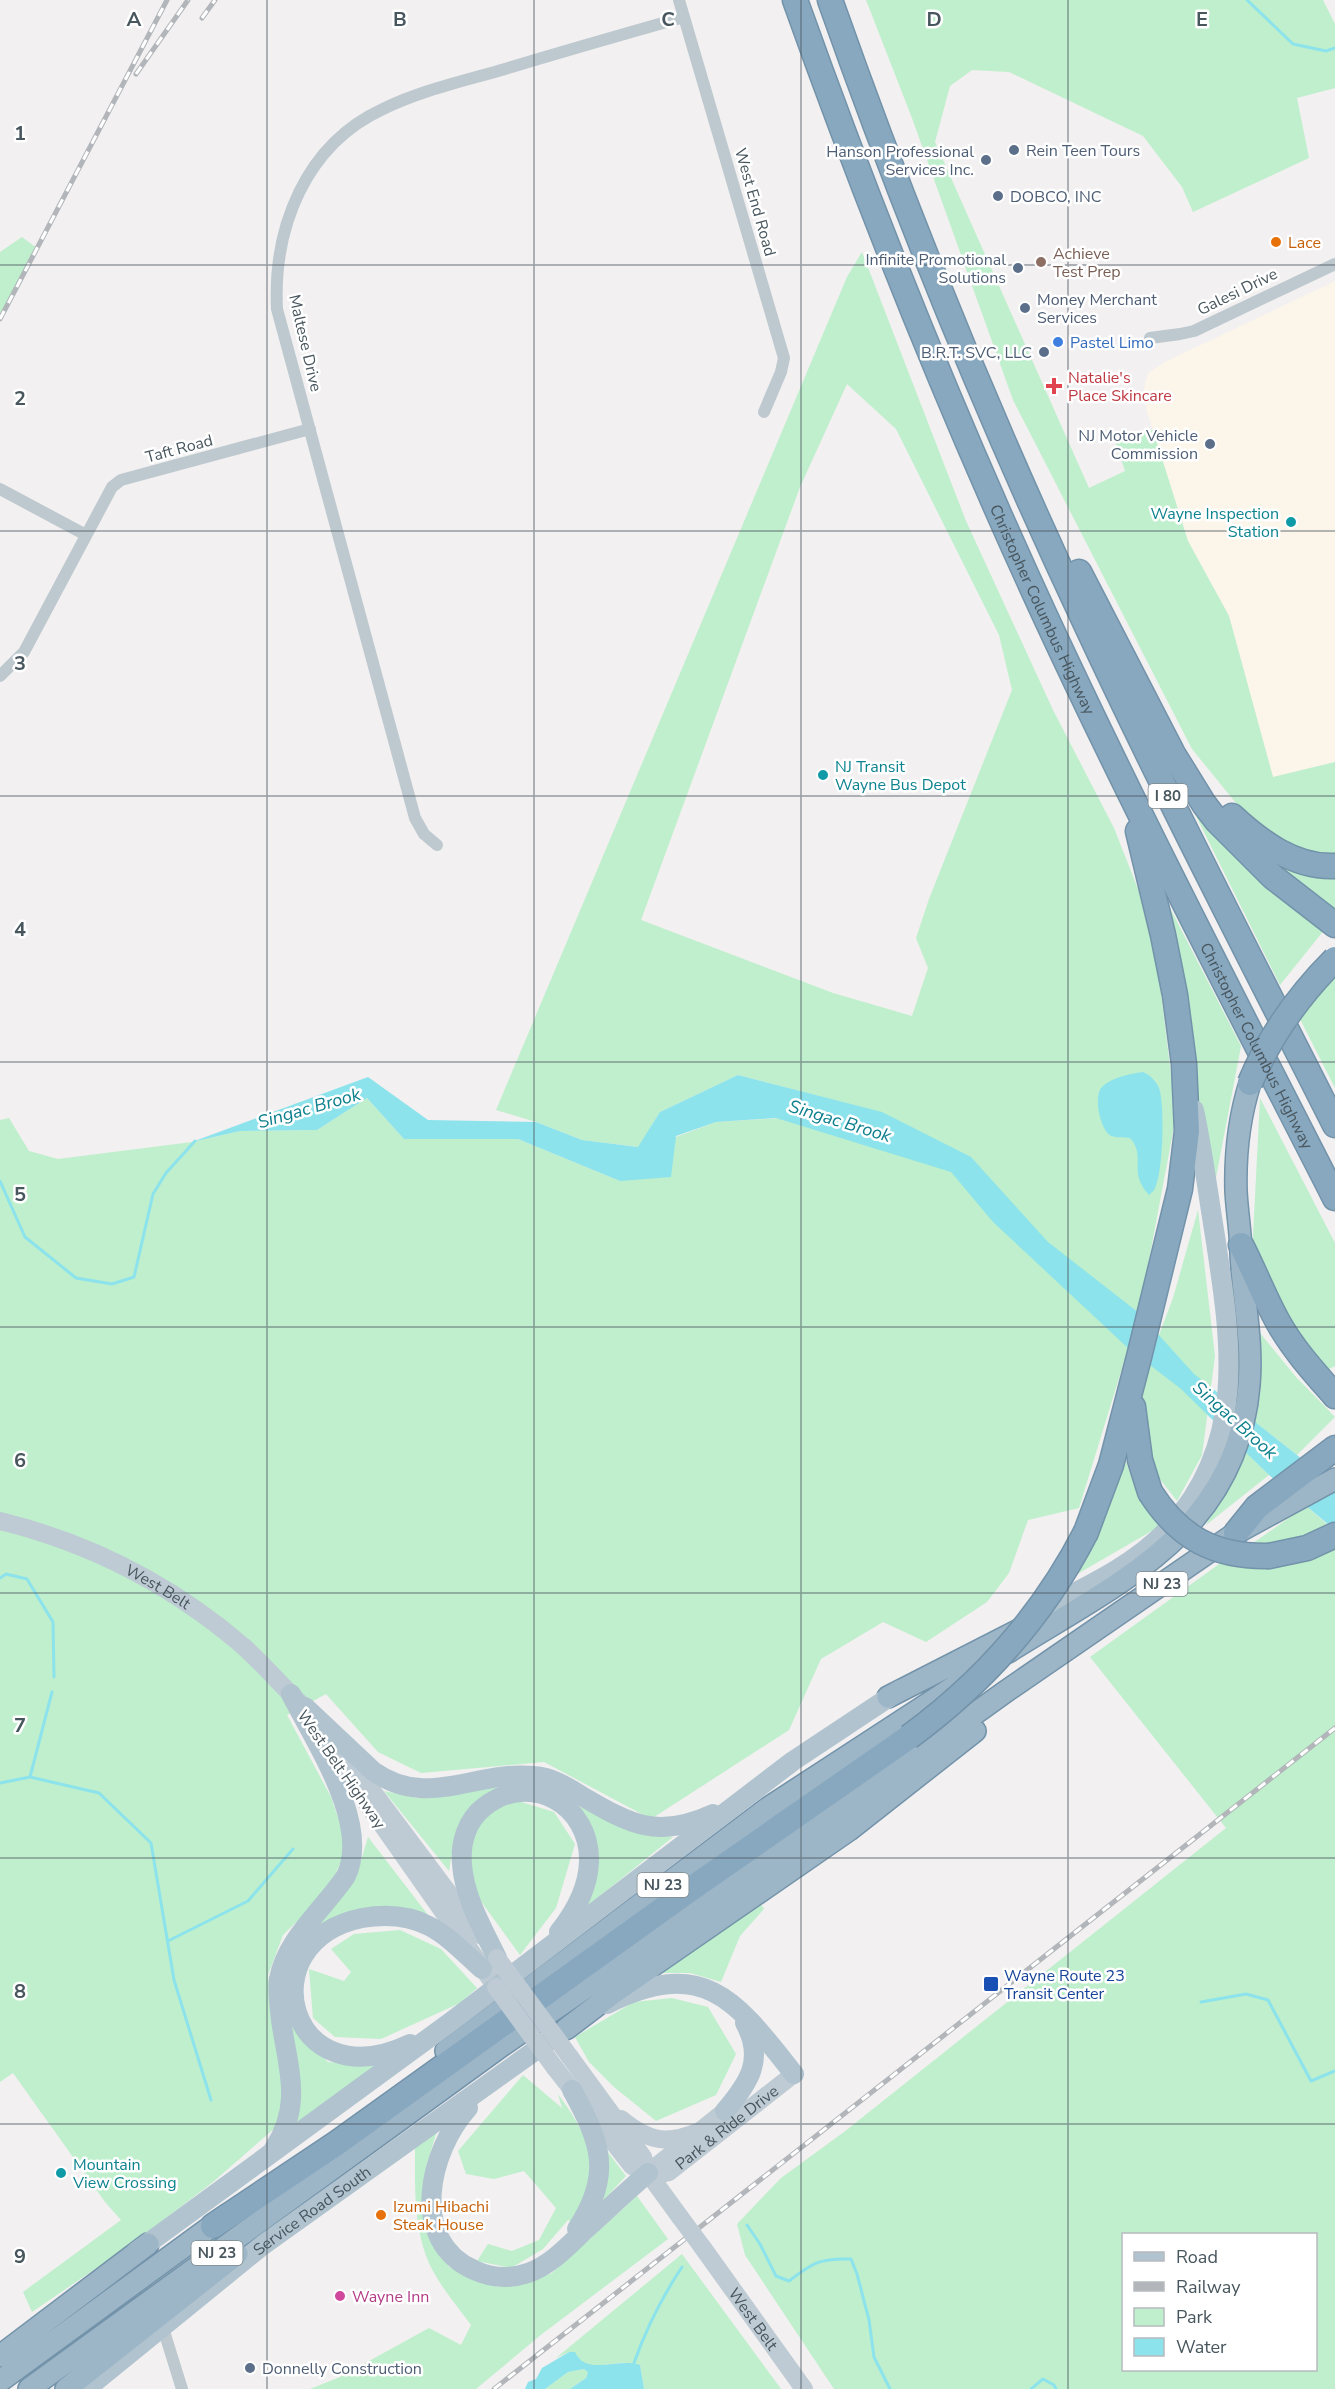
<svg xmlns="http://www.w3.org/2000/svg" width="1335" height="2389" font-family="'Nunito Sans',sans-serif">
<rect width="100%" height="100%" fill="#f2f0f0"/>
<path fill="#fcf5ea" d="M1335 281V762L1273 777 1229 616 1188 541 1147 412 1144 389 1148 373 1165 362Z"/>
<path fill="#bfefcc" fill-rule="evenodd" d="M866 0H1323L1335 24V88L1297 98 1309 158 1193 212 1182 187 1143 136 1009 72 972 70 950 86 935 142 1089 488 1125 471 1115 441 1153 430 1188 541 1229 616 1273 777 1335 762V856L1306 854 1262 835 1192 749 1013 400 912 118Z
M22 237 38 249 0 322V252Z
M862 252 966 521 1053 710 1114 828 1153 927 1176 1116 1139 1313 1079 1508 1028 1520 1009 1573 987 1602 926 1642 883 1622 821 1659 789 1730 651 1819 544 1762 421 1773 378 1752 326 1694 287 1715 331 1797 342 1829 346 1850 328 1891 283 1935 268 1975 283 2096 277 2126 213 2182 136 2241 32 2312 23 2292 121 2220 105 2202 13 2073 0 2082V1120L9 1118 29 1151 58 1159 192 1142 240 1131 317 1130 367 1098 404 1139H518L620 1181 676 1137 716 1122 879 1112 738 1075 660 1112 639 1147 582 1140 536 1122 496 1110 847 277ZM847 384 896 429 999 635 1012 690 929 899 916 938 928 968 912 1016 833 993 641 920 800 487Z
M1193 810 1269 885 1325 929 1280 985Z
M1254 852 1335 873V911Z
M1168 904 1241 1046 1215 1183 1190 1064Z
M1335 976V1088L1299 1017Z
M1260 1098 1335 1243V1366L1323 1372 1252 1256Z
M1198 1210 1215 1356 1202 1455 1177 1501 1145 1460 1140 1385 1173 1298Z
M1260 1333 1296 1377 1335 1417 1297 1455 1251 1419Z
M1245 1451 1269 1475 1206 1525Z
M1124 1457 1139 1497 1162 1525 1067 1580Z
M1306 1506 1328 1525 1294 1543 1246 1548Z
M1335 1545V2389H834L745 2255 737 2224 781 2178 844 2132 1226 1828 1090 1657 1222 1562 1288 1566ZM1124 2234H1316V2370H1124Z
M502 1786 453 1847 449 1871 384 1791 417 1798Z
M518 1801 554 1812 575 1844 556 1908 520 1955 472 1889 468 1851 483 1813Z
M573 1803 624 1829 673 1837 580 1912 593 1867Z
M368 1837 435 1924 397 1911 305 1937 356 1878Z
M759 1901 764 1909 740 1936 721 1982 690 1973H662Z
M400 1930 441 1949 477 1988 460 2003 381 2039 335 2037 313 2018 309 1969 344 1981 351 1972 331 1949 354 1934Z
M672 1998 708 2007 736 2054 716 2095 656 2121 614 2087 589 2062 575 2037 634 2002Z
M286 2021 328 2062 374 2066 288 2131Z
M523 2075 562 2108 558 2094C577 2120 594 2146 591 2179 590 2193 580 2210 575 2223L568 2220 543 2249 511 2268 477 2261 488 2244 512 2251 539 2240 556 2208 524 2171 494 2179 466 2174 458 2151Z
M437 2131 426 2167 423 2204 434 2245 449 2267 472 2278 497 2287 524 2284 552 2273 637 2196 668 2239 542 2334 476 2389H310L340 2377 429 2328 461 2345 471 2325C458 2307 443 2290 433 2271 413 2233 415 2189 415 2147Z
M604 2147 626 2176 596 2208Z
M682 2254 781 2389H644L640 2366C621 2357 601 2370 585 2364 579 2362 574 2356 569 2352L556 2358Z
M584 2369 588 2372 586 2378 570 2389H545L568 2372Z"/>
<path fill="#8ce3ec" d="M1143 1072C1150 1075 1156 1081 1159 1088 1165 1104 1163 1173 1155 1188 1154 1191 1152 1192 1149 1195 1127 1171 1147 1157 1130 1138 1124 1137 1117 1138 1111 1136 1100 1130 1093 1096 1102 1087 1112 1077 1130 1074 1143 1072Z
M738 1075 882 1112 971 1157 1048 1242 1139 1313 1194 1374 1297 1455 1335 1489V1530L1269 1475 1181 1389 1129 1349 993 1222 951 1172 776 1118 716 1122 676 1136 671 1177 620 1181 518 1139H404L367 1098 317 1130 240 1131 192 1142 368 1077 428 1120 536 1122 582 1140 638 1147 660 1112Z
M569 2352H575C586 2377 618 2357 640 2365L644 2389H570L586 2378 588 2372 584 2369 568 2372 545 2389H525L528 2382 536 2379 542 2368Z"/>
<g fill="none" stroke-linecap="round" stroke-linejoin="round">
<path stroke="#8ce3ec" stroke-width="3" d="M1247 0 1293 44 1326 51 1335 48
M0 1181 25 1237 76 1278 112 1284 134 1277 153 1194 166 1173 195 1141
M0 1578 6 1574 27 1579 53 1622 54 1677
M30 1777 52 1692
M0 1783 30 1777 99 1793 151 1843 174 1980 211 2100
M168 1941 248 1901 293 1849
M1201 2002 1246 1994 1268 2000 1311 2081 1335 2071
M747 2225 760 2244 776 2276 789 2281C813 2263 819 2258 851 2259L857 2274 869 2320 874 2357 890 2389
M634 2363C646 2329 662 2297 682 2267
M1031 2389 1043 2379 1054 2385 1056 2389"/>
<defs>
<path id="trunk" d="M1008 1652C1118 1583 1237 1532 1249 1385 1253 1341 1243 1298 1241 1254 1241 1233 1237 1212 1236 1191 1235 1154 1239 1118 1250 1083
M888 1697 1023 1628
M566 2029 616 1991 849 1830 975 1731
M446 2051 768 1808 972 1675
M0 2356 148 2244
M0 2381 227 2215
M29 2389 504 2044 788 1848 1005 1692 1236 1533 1335 1479
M66 2389 237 2254"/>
<g id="motorway">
<path id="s5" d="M795 0C870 210 953 417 1046 618 1137 814 1237 1006 1335 1198"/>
<path d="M830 0C904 210 989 418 1084 620 1163 790 1250 957 1335 1125"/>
<path d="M1079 572 1173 754 1204 804 1217 821 1273 877 1335 925"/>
<path d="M1232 816C1260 842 1295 868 1335 866"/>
<path d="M1241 1245C1254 1270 1264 1297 1278 1322 1293 1349 1314 1372 1335 1396"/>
<path d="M1133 1407 1140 1460 1150 1492"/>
<path d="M1086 1532 1111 1465 1139 1357 1180 1189 1187 1131 1184 1064 1175 995 1163 935 1138 831"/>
<path d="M1236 1533 1257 1507 1335 1448"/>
<path d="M1269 1556 1307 1548 1335 1535"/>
<path d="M213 2226 337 2143 688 1891 909 1737"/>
</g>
</defs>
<use href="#trunk" stroke="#7393aa" stroke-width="24"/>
<use href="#motorway" stroke="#7393aa" stroke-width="27"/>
<path stroke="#bec9cf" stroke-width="12" d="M679 0 784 358 781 372 764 412
M1150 338 1180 334 1194 331 1335 264
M0 489 86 535
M0 676 24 652 112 487 121 480 310 429
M437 845 424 834 415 818 277 309C273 228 305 145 383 109 422 90 464 81 505 69 564 51 624 34 684 17
M163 2328 182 2389"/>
<g stroke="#becbd4" stroke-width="18">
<path id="s1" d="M0 1521C90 1543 173 1586 243 1646 264 1665 282 1686 302 1705"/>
<path d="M340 1748 480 1935"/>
<path d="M364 1799 496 1987"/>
<path d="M570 2057 643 2157 648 2173 680 2217"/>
<path id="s2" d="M555 2068 632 2166C646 2172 655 2176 669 2172L794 2074"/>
<path d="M621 2119C649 2142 667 2145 700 2131"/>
<path d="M648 2173 725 2111"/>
<path id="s3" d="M703 2248 804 2389"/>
</g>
<g stroke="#b0c3cf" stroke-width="20">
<path d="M1035 1613C1081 1589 1133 1567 1169 1528 1248 1443 1231 1340 1215 1236 1208 1194 1203 1152 1194 1110"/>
<path d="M305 1707 373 1771C427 1810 476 1770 534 1776 551 1777 566 1786 580 1795 630 1824 656 1840 713 1814"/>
<path d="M497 1958C483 1929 464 1897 462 1864 460 1843 467 1820 484 1807 530 1770 591 1805 589 1862 588 1889 575 1912 559 1932"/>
<path d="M607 2004C705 1955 737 2002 794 2074"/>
<path d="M410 2044C288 2102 246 1942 362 1918 385 1914 408 1915 429 1926 449 1936 466 1955 482 1969"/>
<path d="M572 2090C601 2143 613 2174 577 2229"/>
<path d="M468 2108C429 2151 408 2241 474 2270 491 2278 510 2279 528 2273 551 2265 569 2245 586 2229 607 2210 627 2191 648 2173"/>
<path d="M725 2111C749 2083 765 2059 745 2023"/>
<path d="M274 2149C303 2104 288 2069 281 2020 280 2007 277 1993 279 1979 286 1939 324 1909 346 1876 371 1824 315 1742 291 1694"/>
<path d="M136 2252 452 2021 793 1761 900 1690"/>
<path id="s4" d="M86 2389 263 2245 554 2037"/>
</g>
<use href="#trunk" stroke="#9cb6c7" stroke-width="21"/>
<use href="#motorway" stroke="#88a8bf" stroke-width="24"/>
<defs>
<path id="rail" d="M202 18 215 0
M136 74 188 0
M0 319 167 0
M494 2389 1335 1728"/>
</defs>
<use href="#rail" stroke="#b2b6ba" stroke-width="5"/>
<use href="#rail" stroke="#fff" stroke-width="3" stroke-dasharray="9" stroke-linecap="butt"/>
<defs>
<path id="motorway-bridge" d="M1250 1083C1270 1035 1298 996 1335 959
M1150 1492C1179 1538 1215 1557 1269 1556
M909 1737C984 1682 1043 1616 1086 1532"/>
</defs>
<use href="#motorway-bridge" stroke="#7393aa" stroke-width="27" stroke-linecap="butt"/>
<path stroke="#becbd4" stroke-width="18" d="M497 1958 570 2057
M496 1987 555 2068
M680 2217 703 2248"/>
<use href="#motorway-bridge" stroke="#88a8bf" stroke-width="24"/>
</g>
<path fill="none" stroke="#48565e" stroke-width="1.5" stroke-opacity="0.55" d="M267 0V2389M534 0V2389M801 0V2389M1068 0V2389M0 265H1335M0 531H1335M0 796H1335M0 1062H1335M0 1327H1335M0 1593H1335M0 1858H1335M0 2124H1335"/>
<g fill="#5c6f8a" stroke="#fff" stroke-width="2">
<circle cx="1014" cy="150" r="6"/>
<circle cx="986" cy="160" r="6"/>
<circle cx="998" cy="196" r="6"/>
<circle cx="1018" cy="268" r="6"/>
<circle cx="1025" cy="308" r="6"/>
<circle cx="1044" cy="352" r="6"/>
<circle cx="1210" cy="444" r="6"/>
<circle cx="250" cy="2368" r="6"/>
</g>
<g fill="#e8710a" stroke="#fff" stroke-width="2">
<circle cx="1276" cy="242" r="6"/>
<circle cx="381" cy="2215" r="6"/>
</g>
<circle fill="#8d6e63" stroke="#fff" stroke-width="2" cx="1041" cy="262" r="6"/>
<circle fill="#3f7fe0" stroke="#fff" stroke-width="2" cx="1058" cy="342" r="6"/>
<path fill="#e0444e" stroke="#fff" stroke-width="2" d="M1051 377h6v6h6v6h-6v6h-6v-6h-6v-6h6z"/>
<g fill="#0f9aa8" stroke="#fff" stroke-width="2">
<circle cx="1291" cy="522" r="6"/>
<circle cx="823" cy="775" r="6"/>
<circle cx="61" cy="2173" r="6"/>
</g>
<rect fill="#1a4fb4" stroke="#fff" stroke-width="2" x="983" y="1976" width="16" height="16" rx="3"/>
<circle fill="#d1479c" stroke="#fff" stroke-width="2" cx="340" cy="2296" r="6"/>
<g text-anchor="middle" stroke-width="5" stroke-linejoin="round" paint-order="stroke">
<g fill="#fff" stroke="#7f898e" stroke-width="1.5">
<rect x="1148.5" y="784" width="39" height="24" rx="4.5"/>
<rect x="1136.5" y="1572" width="51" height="24" rx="4.5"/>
<rect x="637.5" y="1873" width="51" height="24" rx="4.5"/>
<rect x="191.5" y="2241" width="51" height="24" rx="4.5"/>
</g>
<g font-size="15" font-weight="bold" fill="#48565e">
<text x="1168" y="801">I 80</text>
<text x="1162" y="1589">NJ 23</text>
<text x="663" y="1890">NJ 23</text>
<text x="217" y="2258">NJ 23</text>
</g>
<g font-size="16" fill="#4e5e75" stroke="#fff" text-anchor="start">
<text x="1026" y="156">Rein Teen Tours</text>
<text x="974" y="157" text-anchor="end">Hanson Professional<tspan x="974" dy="18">Services Inc.</tspan></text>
<text x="1010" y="202">DOBCO, INC</text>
<text x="1006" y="265" text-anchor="end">Infinite Promotional<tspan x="1006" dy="18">Solutions</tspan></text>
<text x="1037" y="305">Money Merchant<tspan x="1037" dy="18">Services</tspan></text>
<text x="1032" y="358" text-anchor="end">B.R.T. SVC, LLC</text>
<text x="1198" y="441" text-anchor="end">NJ Motor Vehicle<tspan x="1198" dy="18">Commission</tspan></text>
<text x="262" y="2374">Donnelly Construction</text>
</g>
<g font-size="16" fill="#48565e" stroke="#fff">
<text transform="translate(756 202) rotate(74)" y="6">West End Road</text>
<text transform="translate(1237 291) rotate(-26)" y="6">Galesi Drive</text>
<text transform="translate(306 343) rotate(77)" y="6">Maltese Drive</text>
<text transform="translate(179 448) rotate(-15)" y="6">Taft Road</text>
<text dy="6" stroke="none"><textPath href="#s5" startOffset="658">Christopher Columbus Highway</textPath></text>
<text dy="6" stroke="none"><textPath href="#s5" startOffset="1144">Christopher Columbus Highway</textPath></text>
<text dy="6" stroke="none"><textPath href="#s1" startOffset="172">West Belt</textPath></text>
<text transform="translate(342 1769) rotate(55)" y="6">West Belt Highway</text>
<text dy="6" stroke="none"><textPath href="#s2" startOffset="236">Park &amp; Ride Drive</textPath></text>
<text dy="6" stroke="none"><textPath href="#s4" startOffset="288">Service Road South</textPath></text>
<text dy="6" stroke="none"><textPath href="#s3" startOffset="87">West Belt</textPath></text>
</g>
<g font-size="16" fill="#c56008" stroke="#fff" text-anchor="start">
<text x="1288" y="248">Lace</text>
<text x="393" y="2212">Izumi Hibachi<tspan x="393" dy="18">Steak House</tspan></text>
</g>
<g font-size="16" fill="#785e54" stroke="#fff" text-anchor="start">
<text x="1053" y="259">Achieve<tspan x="1053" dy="18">Test Prep</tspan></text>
</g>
<g font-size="16" fill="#366cbe" stroke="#fff" text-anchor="start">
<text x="1070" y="348">Pastel Limo</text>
</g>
<g font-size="16" fill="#be3a42" stroke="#fff" text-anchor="start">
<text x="1068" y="383">Natalie's<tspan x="1068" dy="18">Place Skincare</tspan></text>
</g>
<g font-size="16" fill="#0d838f" stroke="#fff" text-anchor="start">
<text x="1279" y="519" text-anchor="end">Wayne Inspection<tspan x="1279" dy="18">Station</tspan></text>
<text x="835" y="772">NJ Transit<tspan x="835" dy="18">Wayne Bus Depot</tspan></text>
<text x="73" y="2170">Mountain<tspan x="73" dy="18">View Crossing</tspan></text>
</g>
<g font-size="16" fill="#164399" stroke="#fff" text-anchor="start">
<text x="1004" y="1981">Wayne Route 23<tspan x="1004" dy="18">Transit Center</tspan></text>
</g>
<g font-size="16" fill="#b23c85" stroke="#fff" text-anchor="start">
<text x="352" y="2302">Wayne Inn</text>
</g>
<g font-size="18" font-style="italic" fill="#0d808d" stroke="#fff">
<text transform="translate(309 1108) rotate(-16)" y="6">Singac Brook</text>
<text transform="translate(840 1121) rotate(17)" y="6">Singac Brook</text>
<text transform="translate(1235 1420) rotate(42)" y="6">Singac Brook</text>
</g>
</g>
<g font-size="20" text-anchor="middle" font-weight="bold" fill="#48565e" stroke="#fff" stroke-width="5" stroke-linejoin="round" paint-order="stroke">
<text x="134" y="26">A</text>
<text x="400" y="26">B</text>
<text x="668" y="26">C</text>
<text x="934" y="26">D</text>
<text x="1202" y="26">E</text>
<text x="20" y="140">1</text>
<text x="20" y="405">2</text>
<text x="20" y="670">3</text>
<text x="20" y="936">4</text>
<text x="20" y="1201">5</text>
<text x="20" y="1467">6</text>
<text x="20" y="1732">7</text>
<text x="20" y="1998">8</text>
<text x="20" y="2263">9</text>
</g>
<rect x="1122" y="2233" width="195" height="138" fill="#ffffff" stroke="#b6bbbf" stroke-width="1.5"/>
<rect x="1134" y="2252" width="30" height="9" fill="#b0c3cf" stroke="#b6bbbf" stroke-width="1.5"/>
<text x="1176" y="2263" font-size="18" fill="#48565e">Road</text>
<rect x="1134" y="2282" width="30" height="9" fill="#b2b6ba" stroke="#b6bbbf" stroke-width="1.5"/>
<text x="1176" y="2293" font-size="18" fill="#48565e">Railway</text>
<rect x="1134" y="2308" width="30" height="18" fill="#bfefcc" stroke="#b6bbbf" stroke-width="1.5"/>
<text x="1176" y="2323" font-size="18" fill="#48565e">Park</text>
<rect x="1134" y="2338" width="30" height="18" fill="#8ce3ec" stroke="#b6bbbf" stroke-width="1.5"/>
<text x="1176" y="2353" font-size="18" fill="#48565e">Water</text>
</svg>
